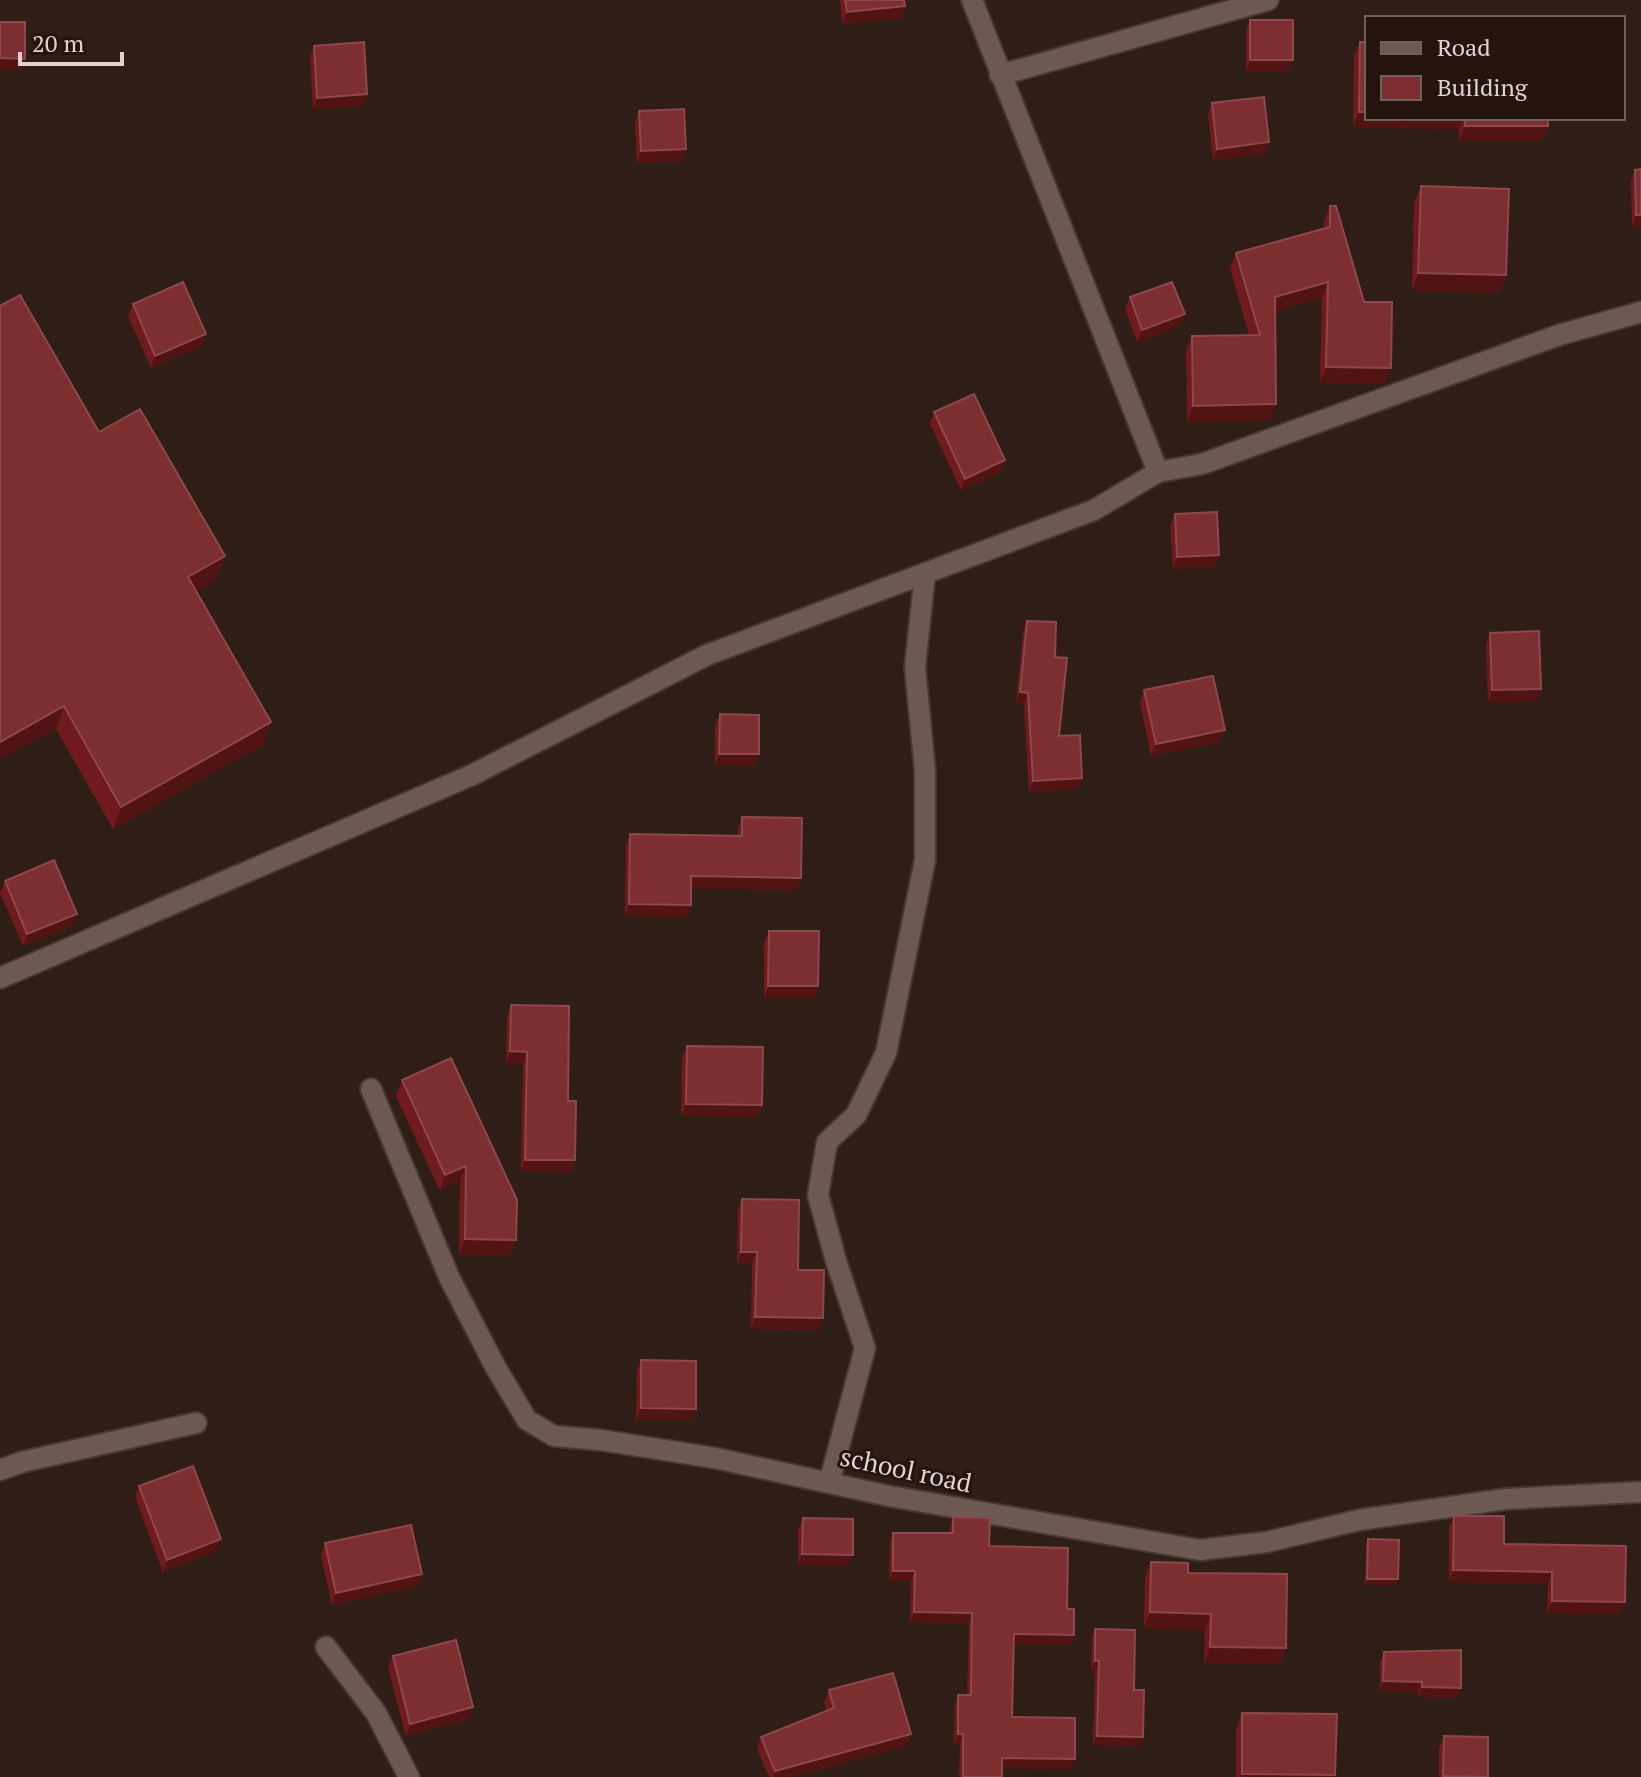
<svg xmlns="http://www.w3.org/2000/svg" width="1641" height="1777" font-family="'PT Serif',serif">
<rect width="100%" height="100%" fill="#2f1e16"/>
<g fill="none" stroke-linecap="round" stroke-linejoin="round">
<defs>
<path id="street" d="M1000 75 1268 0
M1158 472 1202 464 1559 335 1641 312
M0 978 472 775 707 655 1094 510 1158 472 972 0
M371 1089 449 1277 496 1368 527 1420 554 1436 601 1440 715 1458 889 1496 1200 1550 1267 1542 1359 1520 1506 1499 1641 1492
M0 1470 22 1462 196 1423
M830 1480 865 1348 836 1261 818 1195 827 1142 856 1115 886 1053 925 860V771L915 667 925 573
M326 1647 376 1713 409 1777"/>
</defs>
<use href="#street" stroke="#463834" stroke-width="24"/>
<use href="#street" stroke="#6d5950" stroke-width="20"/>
</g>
<path fill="#711a1e" d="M840 0H904L905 6 901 18 842 24Z
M1250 20 1293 60 1288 72H1246V31Z
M1360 42 1367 118H1548V126L1542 141H1459V129L1353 127 1354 57Z
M314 46 363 106 313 109 310 57Z
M1212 103 1269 142 1265 154 1213 160 1208 115Z
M639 111 686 149 682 161 637 163 635 123Z
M1641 169V227H1632L1631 181 1635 170Z
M1421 186 1506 275 1499 293 1412 290 1414 203Z
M1330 206 1385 384 1320 383 1322 298 1275 311 1271 420 1187 422 1186 352 1192 336 1249 335 1230 268 1236 253 1324 228V222Z
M1130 297 1180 326 1137 342 1125 309Z
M133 304 206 334 202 346 151 368 128 316Z
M934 412 1001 472 961 490 930 424Z
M99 432 217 579 196 591 271 722 263 745 113 829 56 729Z
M1175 514 1215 567 1173 569 1170 526Z
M1027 621 1055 657 1059 736 1082 778 1078 789 1029 792 1024 704 1016 703 1023 632Z
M1490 633 1541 689 1537 701 1488 702 1486 645Z
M1144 690 1220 742 1151 756 1140 702Z
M720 714 759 754 754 766 715 765V726Z
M742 817 797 890 691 888V905L686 917 625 916 626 846 630 834 738 836V829Z
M5 881 73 926 23 946 0 893Z
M769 931 818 986 814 998H764V943Z
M511 1005 575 1160 571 1172 521 1171 523 1064 506 1063 507 1017Z
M687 1046 762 1105 758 1117 681 1116 682 1058Z
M451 1058 510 1256 459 1255 460 1181 440 1191 396 1096 402 1080Z
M742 1199 819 1330 751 1329 752 1264H737L738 1211Z
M641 1360 691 1420H636L637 1372Z
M139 1486 216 1551 163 1572 135 1497Z
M1454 1516 1504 1544 1620 1614 1547 1613 1548 1583 1449 1582V1527Z
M953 1517 1067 1609 1071 1645 1014 1644 1012 1717 1071 1769 1002 1768V1777H959L960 1744H954L955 1705 958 1695H967L969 1623 910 1622 911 1581H889L890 1543 893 1533H950V1527Z
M803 1518 848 1566 798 1565V1530Z
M1368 1539 1396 1585H1365L1366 1545Z
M325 1543 422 1574 418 1586 332 1605 321 1555Z
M1151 1562 1188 1573 1286 1648 1280 1664 1204 1663 1205 1630 1144 1628 1145 1578Z
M1095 1629 1134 1690 1140 1746 1093 1745 1095 1671H1091L1092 1638Z
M1384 1652 1457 1698 1418 1697V1692L1380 1691V1662Z
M393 1656 469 1719 406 1736 388 1668Z
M829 1690 911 1734 906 1746 791 1777H769L757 1749 761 1737 827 1711 824 1702Z
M1242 1713 1335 1775V1777H1236V1730Z
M1444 1736 1487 1777H1439V1748Z"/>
<path fill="#521313" d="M905 6 901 18 842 24 847 12Z
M0 58 25 59 20 70H0Z
M1250 60H1293L1288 72H1246Z
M367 94 363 106 313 109 317 98Z
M1359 112H1367V118H1463L1459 129 1353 127Z
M1465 126H1548L1542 141H1459Z
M1269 142 1265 154 1213 160 1217 149Z
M686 149 682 161 637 163 641 151Z
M1636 215H1641V227H1632Z
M1418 273 1506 275 1499 293 1412 290Z
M1328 282 1322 298 1269 313 1275 297Z
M1185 314 1180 326 1137 342 1142 330Z
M206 334 202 346 151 368 155 356Z
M1326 367 1391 368 1385 384 1320 383Z
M1276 404 1271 420 1187 422 1193 406Z
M1005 460 1001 472 961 490 965 479Z
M1219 555 1215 567 1173 569 1177 557Z
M225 556 217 579 180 600 188 577Z
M1541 689 1537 701 1488 702 1492 690Z
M1020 692 1028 693 1024 704 1016 703Z
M64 706 56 729 0 760V742Z
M271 722 263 745 113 829 121 807Z
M1225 730 1220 742 1151 756 1156 744Z
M719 754H759L754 766 715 765Z
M1082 778 1078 789 1029 792 1033 781Z
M691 876 801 878 797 890 687 888Z
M629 904 691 905 686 917 625 916Z
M77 914 73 926 23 946 27 934Z
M768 986H818L814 998H764Z
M510 1051 527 1052 523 1064 506 1063Z
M686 1104 762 1105 758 1117 681 1116Z
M525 1160H575L571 1172 521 1171Z
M466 1166 460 1181 440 1191 445 1175Z
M465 1239 516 1240 510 1256 459 1255Z
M741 1252H757L752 1264H737Z
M755 1317 823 1318 819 1330 751 1329Z
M641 1408 696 1409 691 1420H636Z
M221 1539 216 1551 163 1572 167 1560Z
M802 1554 853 1555 848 1566 798 1565Z
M1453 1570 1552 1572 1548 1583 1449 1582Z
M893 1571H915L911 1581H889Z
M422 1574 418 1586 332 1605 336 1593Z
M1367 1579H1398L1396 1585H1365Z
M1552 1601 1625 1602 1620 1614 1547 1613Z
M914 1612 972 1613 969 1623 910 1622Z
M1150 1612 1211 1614 1205 1630 1144 1628Z
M1014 1634 1074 1635 1071 1645 1010 1644Z
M1210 1647 1286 1648 1280 1664 1204 1663Z
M1095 1661H1099L1095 1671H1091Z
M1383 1681 1422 1682 1418 1692 1380 1691Z
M1422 1687 1461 1688 1457 1698 1418 1697Z
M473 1707 469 1719 406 1736 410 1724Z
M911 1734 906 1746 791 1777H773L775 1771Z
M958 1734H963L960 1744H954Z
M1097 1736 1143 1737 1140 1746 1093 1745Z
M1002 1758 1075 1759 1071 1769 999 1768Z
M1242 1774 1335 1775V1777H1241Z"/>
<path fill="#7d2e31" stroke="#8c484a" stroke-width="2" d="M845 0H904L905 6 847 12Z
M1250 20H1293V60H1250Z
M0 22H25V59L0 58Z
M364 42 367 94 317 98 314 46Z
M1360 42H1367V112H1359Z
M1264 97 1269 142 1217 149 1212 103Z
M684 109 686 149 641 151 639 111Z
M1465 118H1548V126H1465Z
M1641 169V215H1636L1635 170Z
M1421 186 1509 189 1506 275 1418 273Z
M1330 206H1336L1364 302H1392L1391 368 1326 367 1328 282 1275 297 1276 404 1193 406 1192 336 1260 335 1236 253 1330 227Z
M183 282 206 334 155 356 133 304Z
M1172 282 1185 314 1142 330 1130 297Z
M20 295 99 432 140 409 225 556 188 577 271 722 121 807 64 706 0 742V306Z
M974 394 1005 460 965 479 934 412Z
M1217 512 1219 555 1177 557 1175 514Z
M1027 621 1056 622 1055 657 1067 658 1059 736 1080 735 1082 778 1033 781 1028 693 1020 692Z
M1539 631 1541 689 1492 690 1490 633Z
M1213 676 1225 730 1156 744 1144 690Z
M720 714 759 715V754H719Z
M742 817 802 818 801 878 691 876V905L629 904 630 834 742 836Z
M54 860 77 914 27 934 5 881Z
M769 931H819L818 986H768Z
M511 1005 569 1006 568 1101H576L575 1160H525L527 1052 510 1051Z
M687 1046 763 1047 762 1105 686 1104Z
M451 1058 517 1200 516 1240 465 1239 466 1166 445 1175 402 1080Z
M742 1199 799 1200 798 1270H824L823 1318 755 1317 757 1252H741Z
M641 1360 696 1361V1409L641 1408Z
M193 1466 221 1539 167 1560 139 1486Z
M1454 1516H1504V1544L1626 1546 1625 1602 1552 1601V1572L1453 1570Z
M953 1517 990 1518 989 1546 1068 1548 1067 1609H1074V1635L1014 1634 1012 1717 1075 1718V1759L1002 1758V1777H963V1734H958V1695H971L972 1613 914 1612 915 1571H893V1533H953Z
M803 1518 853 1519V1555L802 1554Z
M411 1525 422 1574 336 1593 325 1543Z
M1368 1539 1399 1540 1398 1579H1367Z
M1151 1562 1188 1563V1573L1287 1574 1286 1648 1210 1647 1211 1614 1150 1612Z
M1095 1629 1135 1630 1134 1690H1144L1143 1737 1097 1736 1099 1661H1095Z
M456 1640 473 1707 410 1724 393 1656Z
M1461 1650V1688L1422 1687V1682L1383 1681 1384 1652Z
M893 1673 911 1734 775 1771 761 1737 834 1708 829 1690Z
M1242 1713 1337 1714 1335 1775 1242 1774Z
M1444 1736 1488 1737V1777L1443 1776Z"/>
<g text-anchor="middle" stroke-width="6" stroke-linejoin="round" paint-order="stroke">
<g font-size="26" fill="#dfd3ce" stroke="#24140d">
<text transform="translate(906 1470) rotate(12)" y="9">school road</text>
</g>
</g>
<rect x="1365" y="16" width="260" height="104" fill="#24140d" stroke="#6f605a" stroke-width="2"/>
<rect x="1381" y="42" width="40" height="12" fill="#6d5950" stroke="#6f605a" stroke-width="2"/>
<text x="1437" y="56" font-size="24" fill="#dfd3ce">Road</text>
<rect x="1381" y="76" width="40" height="24" fill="#7d2e31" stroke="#6f605a" stroke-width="2"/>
<text x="1437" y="96" font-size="24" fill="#dfd3ce">Building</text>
<path d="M20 52v12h102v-12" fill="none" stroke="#dfd3ce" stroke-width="4"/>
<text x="32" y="52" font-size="24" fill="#dfd3ce" stroke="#24140d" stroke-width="6" paint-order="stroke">20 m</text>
</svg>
